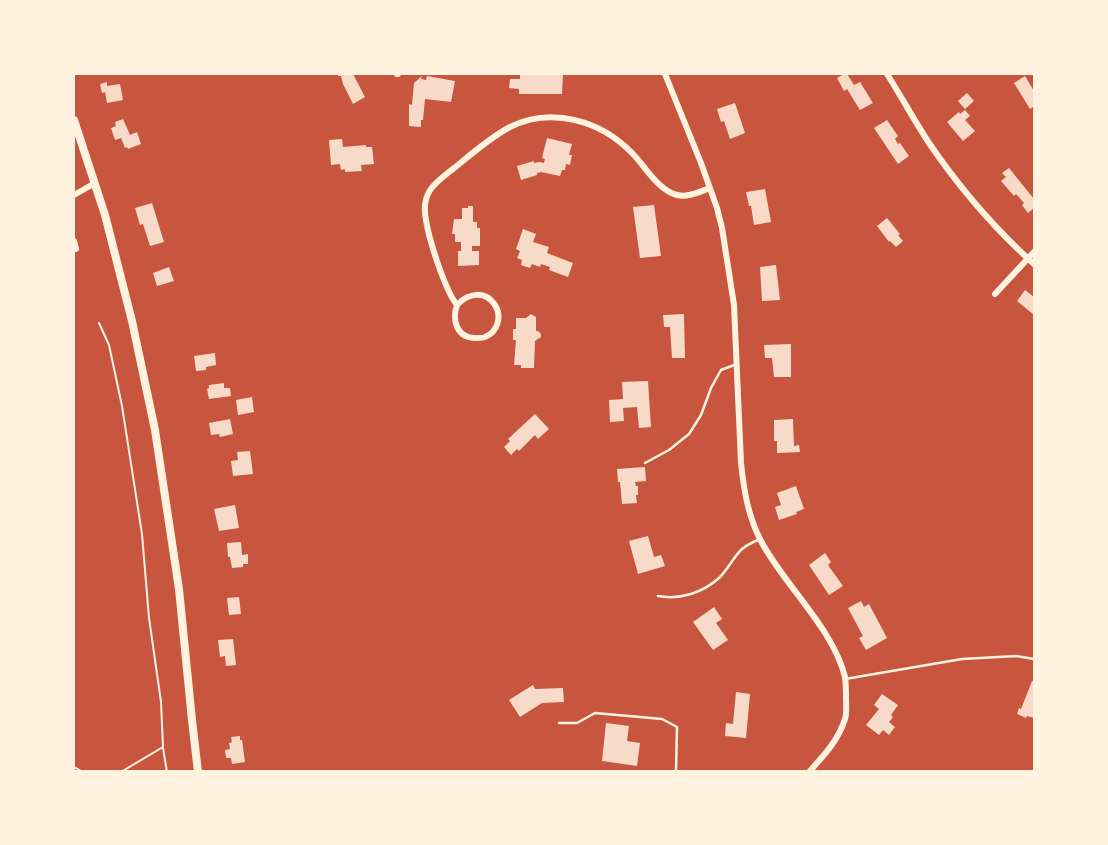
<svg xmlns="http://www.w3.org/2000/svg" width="1108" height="845" font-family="'Noto Sans',sans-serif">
<rect width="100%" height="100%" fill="#c8553d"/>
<path fill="#f7dbc8" d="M338 74H353L365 97 353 104 343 84 341 76H338Z
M520 74H563L562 94H519V89L509 88 510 79H520Z
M844 74H847L854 85 860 82 873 103 860 110 847 89 844 91 837 78Z
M422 76 421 79 426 80 427 76 455 81 451 102 425 99 423 120H421V127L409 126V104L412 105 414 83Z
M1025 76 1034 91V106L1030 109 1014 83Z
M107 82V86L120 84 123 100 107 103 105 92 102 93 100 84Z
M967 93 974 101 965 109 958 101Z
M735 103 745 133 730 139 724 121 721 122 717 109Z
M965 110 970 116 965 120 975 131 963 141 947 122 959 112 960 114Z
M123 119 130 135 137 132 141 144 128 149 127 147 125 148 121 138 115 140 111 128 116 126 115 122Z
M887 120 898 136 895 139 898 144 900 143 909 156 898 164 874 128Z
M547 138 572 144 569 155H572L570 165 566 164 565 170H562L560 176 541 172 537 173V175L521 180 517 166 534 161V163L539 162 544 163 545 159 542 158Z
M342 139 343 147 366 145V147H372L374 164 361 165 362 171 345 172V169L341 170 340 164 331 165 329 140Z
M1009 168 1034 199V208L1028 213 1022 205 1024 203 1016 194 1014 196 1001 181 1006 177 1002 173Z
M765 189 771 222 754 225 751 206H749L746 192Z
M152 203 164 242 150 246 143 224 140 225 135 208Z
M654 205 661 256 640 258 633 207Z
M468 206H473V222H477V228H480V246H472V251H479V265L458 266V251H461V242H455V234H452L454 219H462V208H468Z
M887 218 900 234 898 235 903 241 896 247 890 241 889 242 877 226Z
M523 229 536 234 533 242 549 247 547 253 573 263 568 277 549 270 550 267 541 264 540 267 532 264 530 268 521 265 522 260 517 258 520 251 516 249Z
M776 265 780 300 762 301 760 267Z
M169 267 174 281 157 286 153 273Z
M1025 290 1034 297V315L1017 301Z
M531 314 536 317V331H538L541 334V337L535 341 534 368H521V365H514L516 340H513V329H516V318H526Z
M684 314 685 358H672L670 327H664L663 315Z
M791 344V377H774L772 358H765L764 345Z
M215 353 216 365 206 367V370L196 371 194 356Z
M648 381 651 427 639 428 637 407 623 408 624 421 610 422 609 400 623 399 622 382Z
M224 383V388H230L231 396 209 399 207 389 209 388V385Z
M252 397 254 412 238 415 236 400Z
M535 414 549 429 538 439 535 435 519 451 517 449 511 455 504 447 510 441 508 439Z
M230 419 233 434 220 437 219 434 211 435 209 423Z
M793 419 794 446 799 445 800 452 777 453V441H774V420Z
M250 451 253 474 233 476 231 461 238 460 237 452Z
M645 467 646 481 635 482 636 486H638V495H636L637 503 622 504 620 482H618L617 469Z
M796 486 804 509 796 512 797 514 779 520 775 507 781 505 777 493Z
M235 505 239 528 219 531 214 509Z
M648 536 654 557 661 555 665 566 638 574 629 541Z
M241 542 242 555 248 554V564H243V567L232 568 230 557H228L227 543Z
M825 553 831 562 828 565 843 586 829 595 809 565Z
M239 597 241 614 229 615 227 598Z
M861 601 864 607 869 604 887 638 866 650 859 638 863 636 848 608Z
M714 607 722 619 716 623 728 640 713 650 693 622Z
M233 639 236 665 226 666 225 656 220 657 218 640Z
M1032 681 1034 682V718L1027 716 1026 718 1017 714 1019 708 1021 709Z
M533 685 535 689 563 688 564 702 542 703 520 717 509 700Z
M736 692 750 694 746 738 725 736 726 723 733 724Z
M882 694 898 705 891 715 893 717 889 722 895 727 889 735 883 730 879 735 866 725 879 709 874 705Z
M606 723 629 726 627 741 640 743 637 766 602 761Z
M240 736V740H242L245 762 232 764 231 758H226L225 750 230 749 229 743 232 742 231 737Z"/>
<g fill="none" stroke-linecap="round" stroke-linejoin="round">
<path stroke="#fff3e0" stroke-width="2" d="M99 323 109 345 122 406 142 534 149 618 161 702 163 747 121 772
M163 748 167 772
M74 767 83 772"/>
<path stroke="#fff3e0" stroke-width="2.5" d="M645 463 669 450 689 434 701 415 711 388 721 370 737 364
M658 596C680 600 703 593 720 577 728 569 733 558 741 550 746 545 753 542 760 539
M845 679 962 659 1016 656 1034 659
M559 723H577L595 713 662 719 677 727 676 772"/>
<path stroke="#fff3e0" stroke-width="6" d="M397 74H398
M665 74 701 163 717 208 722 228 734 305 741 463C744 491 748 516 761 541 784 585 833 628 845 677 846 684 846 691 846 698 846 705 847 713 845 719 838 741 824 755 809 772
M887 74C901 96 914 120 929 143 959 187 995 229 1034 264
M74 195 95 183
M74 241 76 249
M995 294 1034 252
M457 305C468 293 485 290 495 305 502 316 498 332 485 337 484 338 476 338 474 338 456 337 452 319 457 305 445 290 429 240 426 220 420 190 437 182 458 165 475 151 491 137 510 127 552 106 601 121 632 153 645 166 656 187 674 194 685 199 699 192 710 188"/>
<path stroke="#fff3e0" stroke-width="8" d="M74 120 105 215 132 321 155 430 179 589 192 720 198 772"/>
</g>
<rect width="1108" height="845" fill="none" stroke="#fff3e0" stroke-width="150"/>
</svg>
